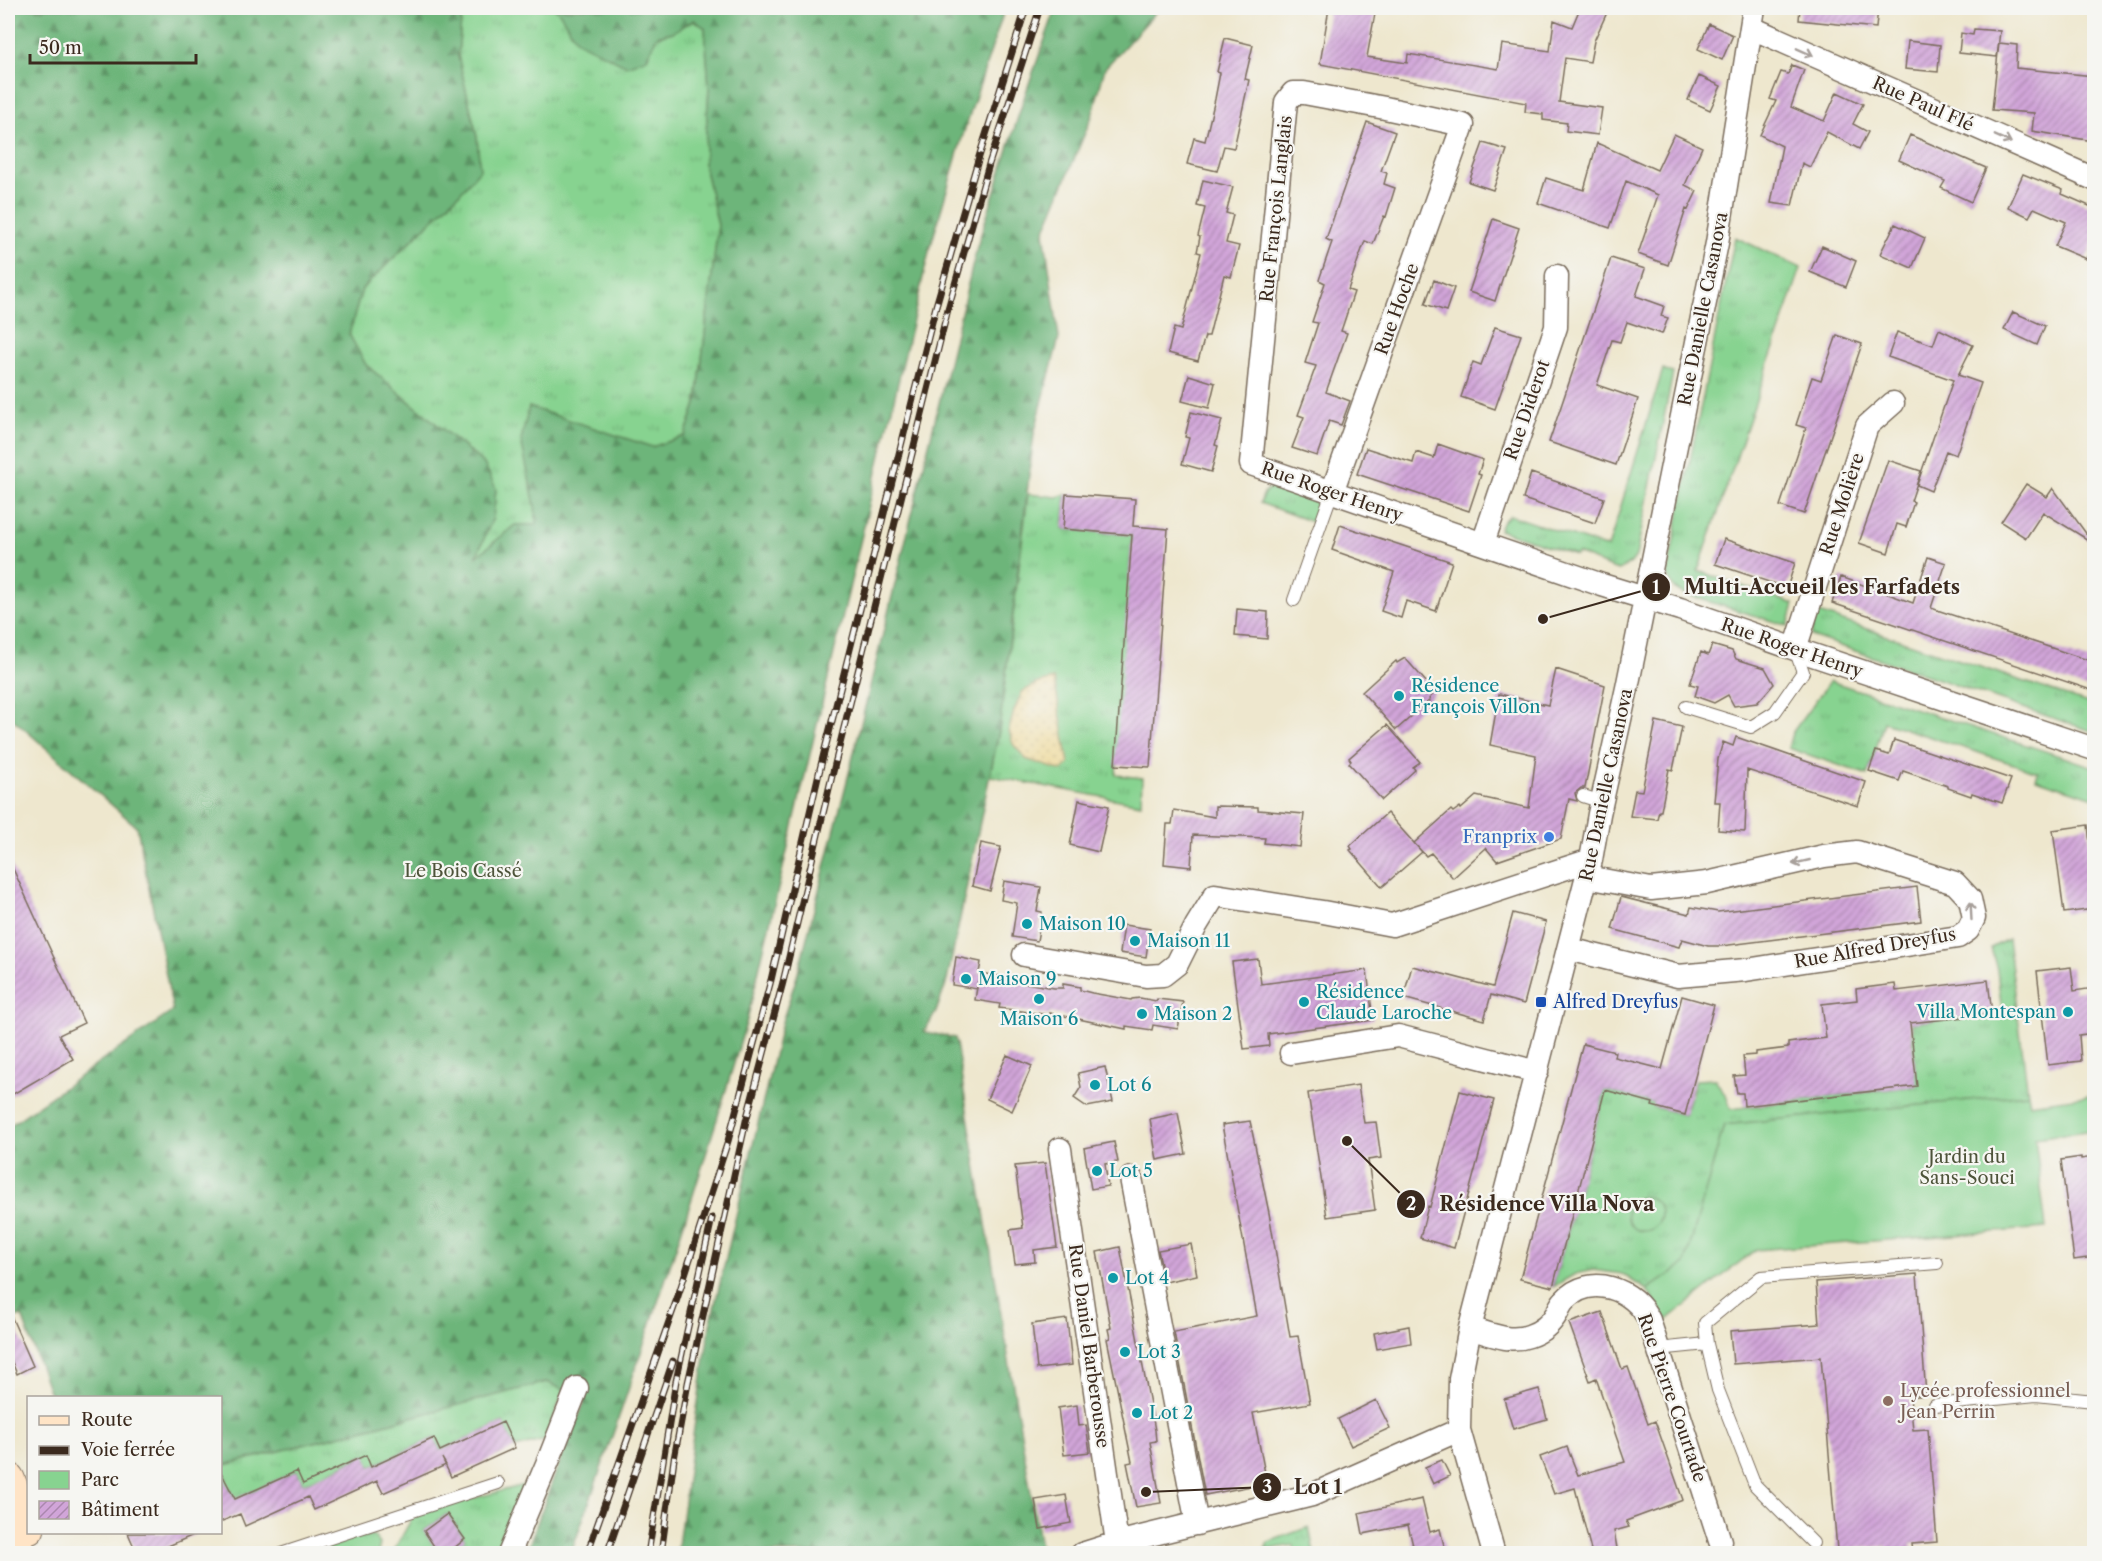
<svg xmlns="http://www.w3.org/2000/svg" width="2102" height="1561" font-family="'Libre Caslon Text',serif">
<defs>
<pattern id="grass-tufts" width="24" height="20" patternUnits="userSpaceOnUse" patternTransform="scale(1.5)"><rect width="24" height="20" fill="#87d390"/><path d="M3 7l-1-3M5 7V3M7 7l1-3M15 17l-1-3M17 17v-4M19 17l1-3" fill="none" stroke="#75b57c"/></pattern>
<pattern id="forest-firs" width="22" height="20" patternUnits="userSpaceOnUse" patternTransform="scale(1.5)"><rect width="22" height="20" fill="#6db57a"/><path d="M5 1l3.5 6h-7zM16 11l3.5 6h-7z" fill="#5b9363"/></pattern>
<pattern id="sand-dots" width="8" height="8" patternUnits="userSpaceOnUse" patternTransform="scale(1.5)"><rect width="8" height="8" fill="#eeda9e"/><path d="M2 2h.1M6 6h.1" fill="none" stroke="#cdbb88" stroke-width="1.8" stroke-linecap="round"/></pattern>
<pattern id="building-hatch" width="6" height="6" patternUnits="userSpaceOnUse" patternTransform="scale(1.5)"><rect width="6" height="6" fill="#d1a5d9"/><path d="M-1 1l2-2M0 6l6-6M5 7l2-2" fill="none" stroke="#ab87af"/></pattern>
</defs>
<rect width="100%" height="100%" fill="#f6f6f2"/>
<filter id="ink" filterUnits="userSpaceOnUse"><feTurbulence type="fractalNoise" baseFrequency=".0167" numOctaves="2"/><feDisplacementMap in="SourceGraphic" scale="12" xChannelSelector="R" yChannelSelector="G"/><feConvolveMatrix kernelMatrix="1 2 1 2 8 2 1 2 1" color-interpolation-filters="sRGB"/></filter>
<filter id="wash" filterUnits="userSpaceOnUse"><feTurbulence type="fractalNoise" baseFrequency=".008" numOctaves="4" result="noise"/><feDisplacementMap in="SourceGraphic" scale="24" xChannelSelector="R" yChannelSelector="G"/><feGaussianBlur stdDeviation="1.35" result="paint"/><feColorMatrix in="noise" values="0 0 0 0 0 0 0 0 0 0 0 0 0 0 0 0 0 1.4 0 .05"/><feComposite in="paint" operator="in"/></filter>
<g filter="url(#wash)">
<rect width="100%" height="100%" fill="#eee7ce"/>
<path fill="url(#grass-tufts)" stroke="#617e57" stroke-width="1.5" d="M462 8H554L647 58 657 36 673 32 694 20 705 28 709 88 704 165 718 225 697 401 685 436 652 447 529 407 537 525H515L475 558 493 518 496 489 484 464 366 365 349 334 362 289 460 193 477 137 458 56Z
M1735 237 1801 268 1698 571 1794 604 1788 626 1684 594 1674 588 1667 575Z
M1663 369 1673 373 1636 556 1631 563 1619 570C1604 567 1592 558 1577 553L1576 555 1499 530 1503 521 1510 515 1608 548Z
M1271 487 1322 503 1315 523 1260 503 1264 493Z
M1028 494 1057 497 1066 494 1063 529 1132 535 1116 775 1142 778 1141 804 990 776 999 731Z
M1816 612 2094 705V732L1811 636Z
M1830 681 2094 767V798L2036 779 2038 772 1884 722 1868 775 1788 748 1792 733Z
M2008 939 2028 1094 1724 1125 1685 1264 1647 1290 1622 1274 1593 1270 1575 1274 1553 1287 1605 1090 1653 1103V1107L1685 1115 1696 1080 1715 1079 1727 1098 1731 1109 1916 1086 1912 1023 2002 1013 1997 970 1991 948Z
M547 1382 564 1390 545 1440 515 1448 503 1422 440 1451 434 1438 371 1467 365 1455 303 1484 297 1471 235 1499 229 1487 221 1491V1466Z
M528 1484 503 1553H447L465 1539 447 1514 424 1531 437 1550 431 1553H398L395 1549 411 1520 424 1511Z
M1309 1527 1314 1553H1295L1293 1545 1265 1550 1268 1542Z
M373 1535 380 1544 378 1553 297 1554 353 1537Z"/>
<path fill="url(#forest-firs)" stroke="#54704c" stroke-width="1.5" d="M8 8H462L458 56 477 137 480 170 460 193 362 289 349 334 366 365 484 464 496 489 493 518 476 557 515 525H537L535 506 521 440 529 407 652 447 685 436 697 401 718 225 704 165 709 88 705 28 694 20 673 32 657 36 647 58 627 66 577 41 559 12 554 8H1005L962 138 929 252 747 1020C694 1200 634 1377 571 1553H526L557 1469 585 1401 547 1382 221 1466 220 1398 51 1397 22 1316 8 1320V1127L173 1011 137 827 8 715Z
M1056 8H1181L1157 11 1105 68 1092 116 1044 232 1059 338 1034 434 999 731 947 981 936 1012 924 1032 955 1038 1041 1553H677L694 1428 710 1325 782 1022 797 976 849 773 977 247 1025 95Z"/>
<path fill="url(#sand-dots)" stroke="#94825e" stroke-width="1.5" d="M1054 679 1069 764 1062 771 1026 759 1013 744 1009 730 1014 711 1022 692 1036 684Z"/>
<path fill="#87d390" stroke="#617e57" stroke-width="1.5" d="M2028 1094 2030 1104 2094 1095V1130L2035 1138 2046 1228 1755 1250 1666 1321 1647 1290 1685 1264 1724 1125Z
M1627 1214a17 17 0 1 1 34 0a17 17 0 1 1-34 0Z"/>
<g id="blocks">
<path fill="url(#building-hatch)" d="M1329 8H1376L1367 57 1407 63 1408 54 1498 69 1502 44 1550 51 1554 20 1572 27 1580 8H1609L1594 41 1590 62 1565 58 1559 102 1602 108 1598 135 1566 131 1567 123 1543 120V114L1525 112 1526 103 1320 64Z
M1800 8H1878L1876 28 1799 20Z
M1709 24 1733 35 1722 60 1698 49Z
M1974 29 2000 31 1997 57 1959 53 1961 33 1973 35Z
M1225 38 1253 45 1245 79 1249 80 1234 148 1224 146 1217 171 1187 164 1194 138 1205 141 1215 99 1220 73 1217 72Z
M1908 41 1940 45 1938 72 1905 69Z
M1999 43 2017 45 2016 68 2094 76V141L2032 131 2034 113 1992 110Z
M1792 65 1804 70 1791 107 1824 121 1837 92 1863 104 1853 124 1868 132 1859 149 1827 132 1810 167 1802 163 1792 206 1771 203 1782 146 1760 135 1776 101 1770 99 1781 72 1788 74Z
M1699 76 1721 86 1710 110 1688 100Z
M1367 122 1395 132 1381 171 1387 173 1384 184 1395 188 1386 217 1384 216 1373 244 1365 241 1357 263 1348 290 1354 292 1341 331 1347 333 1326 392 1350 401 1341 425 1329 421 1317 456 1292 448 1304 417 1298 415 1316 366 1305 363 1318 323 1312 322 1325 283 1319 280 1332 242 1326 239Z
M1674 134 1702 147 1685 185 1697 191 1688 210 1686 209 1668 265 1638 254 1658 195 1626 181 1610 228 1538 203 1546 178 1584 190 1597 143 1657 170Z
M1910 135 1986 168 1971 202 1941 188 1945 181 1899 160Z
M1483 143 1507 150 1493 190 1469 182Z
M2023 174 2063 190 2062 194 2094 208V241L2086 259 2055 246 2066 222 2034 208 2029 217 2008 207Z
M1203 180 1233 187 1226 213 1233 215 1226 243 1239 246 1231 277 1224 275 1209 336H1205L1198 361 1168 353 1174 328 1181 330 1201 253 1197 252 1200 237 1198 236 1205 208 1197 206Z
M1493 219 1519 228 1495 301 1469 292Z
M1895 224 1925 238 1912 268 1880 254Z
M1822 246 1856 261 1846 287 1810 272Z
M1611 258 1645 269 1636 296 1664 306 1661 316 1668 318 1662 334 1627 322 1620 342 1612 340 1597 385 1638 399 1616 465 1549 442Z
M1434 280 1454 288 1446 311 1425 304Z
M2013 312 2045 326 2037 345 2004 330Z
M1495 327 1521 335 1495 409 1461 397 1473 362 1481 365Z
M1939 329 1973 345 1958 375 1981 383 1956 455 1946 451 1931 491 1917 485 1953 380 1888 357 1897 332 1933 345Z
M1837 335 1862 344 1804 514 1780 506 1806 428 1796 425 1812 377 1821 380Z
M1189 375 1215 383 1209 408 1182 401Z
M1191 412 1222 420 1215 445 1218 446 1211 472 1182 464 1189 438 1185 437Z
M1438 444 1483 460 1478 474 1481 475 1469 511 1357 474 1366 448 1413 463 1416 452 1434 458Z
M1888 460 1921 471 1911 501 1914 502 1906 527 1897 524 1888 553 1859 543Z
M1531 473 1604 498 1595 523 1523 499Z
M2026 484 2047 497 2053 488 2093 543 2043 512 2026 538 2001 522Z
M1066 494 1135 499 1133 526 1168 529 1150 767 1115 765 1132 535 1063 529Z
M1340 525 1452 562 1436 611 1406 601 1401 618 1381 611 1394 572 1332 550Z
M1724 539 1795 563 1787 588 1715 564Z
M1928 557 1946 563 1931 608 2094 662V691L1832 603 1841 577 1913 603Z
M1237 609 1268 612 1267 639 1235 636Z
M1712 645 1732 651 1736 659 1765 668 1774 684 1757 703 1734 706 1728 695 1714 703 1695 696 1698 686 1690 684 1701 652 1708 655Z
M1405 658 1435 692 1429 699 1430 700 1396 730 1362 692 1396 661 1397 663Z
M1556 669 1605 685 1585 788H1581L1575 793 1577 801 1569 799 1561 839 1497 861 1486 848 1453 878 1431 853 1426 856 1414 843 1451 810 1453 812 1460 807 1461 809 1476 796 1529 808 1536 755 1490 745 1499 694 1548 705Z
M1656 721 1682 727 1673 770 1669 769 1661 811H1659L1657 819 1630 816 1635 790 1642 791Z
M1387 725 1420 762 1413 767 1415 770 1382 800 1349 763 1351 761 1349 758Z
M1736 737 1866 782 1858 806 1747 770 1745 832 1718 830 1720 802H1714L1718 759 1723 742 1733 746Z
M1894 740 2011 779 2002 803 1972 793 1971 796 1948 788V786L1903 771 1899 781 1869 771 1876 751 1889 755Z
M1079 800 1109 806 1099 852 1070 845Z
M1215 806 1258 807V810L1304 814 1300 847 1264 843 1265 838 1193 835 1191 867 1164 864 1167 824H1172L1174 810 1215 817Z
M1387 813 1422 852 1382 887 1350 850 1352 849 1350 846Z
M2088 825 2094 885V909L2064 913 2053 830Z
M981 843 1001 847 990 891 972 886Z
M8 858 84 1023 59 1035 73 1059 8 1097Z
M1004 881 1041 887 1037 911 1042 912 1037 941 1012 937 1017 903 1001 900Z
M1917 887 1921 921 1721 946H1708L1682 939 1679 947 1612 929 1621 897 1689 914 1691 907 1718 912Z
M1513 913 1546 922 1524 1004 1491 995 1484 1020 1403 998 1412 966 1493 987Z
M1124 925 1150 929 1146 957 1120 953Z
M956 957 981 962 979 973 1005 977 1004 979 1054 988H1063V984L1080 987V990L1092 993 1131 1000 1132 999 1140 998 1156 1001 1157 999 1183 1002 1178 1029 1153 1025 1152 1030 1126 1026V1029L1050 1013V1015L999 1008 1000 1004 975 1000 978 981 977 989 952 985Z
M1258 959 1261 984 1367 970 1373 1020 1268 1034 1269 1046 1244 1049 1232 962Z
M2071 967 2074 991 2094 988V1033L2079 1035 2081 1061 2048 1065 2037 971Z
M1988 980 1992 1014 1910 1023 1917 1086 1744 1106 1743 1093H1737L1734 1076 1745 1075 1743 1056 1756 1055V1052L1788 1048V1043L1826 1038 1822 1004 1857 1000 1856 989 1895 984 1896 991Z
M1682 996 1714 1005 1685 1115 1652 1106 1653 1103 1605 1090 1553 1287 1520 1279 1583 1044 1615 1052 1614 1057 1662 1069Z
M1007 1055 1032 1066 1012 1111 987 1099Z
M1105 1067 1113 1102 1087 1107 1074 1098 1081 1087 1078 1073Z
M1358 1085 1364 1123 1376 1122 1381 1158 1368 1160 1375 1210 1327 1217 1308 1093Z
M1460 1091 1494 1100 1454 1248 1420 1238 1428 1206 1430 1207Z
M1178 1113 1186 1154 1157 1160 1150 1119Z
M1250 1121 1269 1213 1290 1337 1298 1336 1310 1403 1253 1413 1267 1483 1205 1495 1174 1332 1257 1316 1222 1125Z
M1114 1142 1118 1162 1105 1164 1108 1186 1091 1189 1084 1148Z
M2081 1157V1159L2094 1157V1257L2074 1260 2061 1160Z
M1045 1163 1057 1247 1034 1250 1035 1262 1015 1264 1010 1230 1023 1228 1015 1166Z
M1191 1244 1197 1275 1165 1282 1158 1250Z
M1120 1247 1155 1430 1156 1441 1150 1442 1161 1503 1136 1507 1127 1463 1132 1462 1107 1339 1110 1338 1108 1329 1111 1328 1097 1252Z
M1917 1274 1926 1395 1910 1397 1913 1430 1928 1429 1937 1542 1912 1544 1913 1554H1887V1546L1837 1550 1821 1357 1733 1364 1730 1331 1819 1324 1816 1282Z
M8 1309 33 1366 17 1374 8 1353Z
M1602 1312 1622 1369 1628 1367 1648 1424 1655 1421 1683 1500 1626 1521 1629 1527 1614 1531 1618 1554H1592L1575 1488 1554 1494 1540 1457 1567 1447 1578 1475 1625 1462 1596 1378 1590 1381 1569 1323Z
M1067 1319 1072 1365 1037 1369 1032 1324Z
M1409 1326 1411 1343 1377 1349 1374 1333Z
M1539 1389 1547 1419 1513 1429 1504 1399Z
M1376 1400 1390 1428 1351 1446 1338 1419Z
M1077 1405 1079 1426 1086 1425 1090 1452 1064 1455 1058 1408Z
M503 1422 515 1448 451 1477 442 1458 446 1465 383 1493 377 1481 314 1510 308 1497 245 1526 240 1514 220 1522V1470L235 1499 297 1471 303 1484 366 1455 371 1467 434 1438 440 1451Z
M1442 1460 1450 1476 1433 1484 1425 1467Z
M1066 1495 1071 1523 1040 1529 1035 1500Z
M1422 1499 1430 1532 1440 1529 1446 1554H1415L1408 1525 1363 1534 1359 1513Z
M447 1514 465 1539 447 1554H439L424 1531Z
M128 1533H198L166 1547 168 1554H137Z"/>
</g>
</g>
<g filter="url(#ink)">
<use href="#blocks" fill-opacity="0" stroke="#7a6c5c" stroke-width="1.5"/>
<g fill="none" stroke-linecap="round" stroke-linejoin="round">
<defs>
<path id="service" d="M1294 600 1332 492
M1686 707 1751 727 1775 712 1803 672 1795 649
M1583 796 1602 802
M1658 1349 1707 1344
M1935 1405 2036 1395 2094 1401
M1813 1543 1755 1485 1718 1390 1707 1344 1705 1323 1761 1277 1937 1263
M281 1554 498 1483"/>
<path id="minor" d="M1752 28 2094 179
M1332 492 1463 125 1385 108 1304 93H1293L1286 102 1251 464 1602 585 1680 609 1795 649 2094 749
M1483 543 1556 327 1557 276
M1795 649 1867 426 1893 403
M1569 949 1678 976 1746 970 1958 937 1968 930 1974 918 1970 899 1955 883 1857 852 1824 856 1707 883 1651 889 1587 877
M1024 955 1146 976 1163 975 1177 964 1196 926 1215 895 1323 912 1392 925 1591 860
M1291 1053 1398 1036 1537 1072
M1060 1149 1117 1543 1312 1495 1459 1430
M1131 1178 1197 1524
M1470 1328C1490 1334 1509 1343 1529 1336 1541 1332 1551 1324 1557 1313 1559 1309 1561 1304 1564 1301 1590 1272 1635 1289 1649 1320L1720 1541
M509 1554 549 1459 577 1388
M1082 1554 1117 1543
M1494 1554 1459 1430 1460 1379 1470 1328 1591 860 1599 814 1627 688 1717 243 1754 8"/>
<path id="secondary" d="M8 1479 28 1528
M8 1527 19 1554"/>
</defs>
<use href="#service" stroke="#7a6c5c" stroke-width="14"/>
<use href="#minor" stroke="#7a6c5c" stroke-width="25"/>
<use href="#secondary" stroke="#7a6c5c" stroke-width="35"/>
<use href="#service" stroke="#fff" stroke-width="12"/>
<use href="#minor" stroke="#fff" stroke-width="22"/>
<use href="#secondary" stroke="#ffe4c6" stroke-width="33"/>
<defs>
<path id="rail" d="M587 1554 678 1296 728 1141 771 980 819 773 936 306 978 160 1026 8
M607 1554 673 1361
M648 1554 676 1381 712 1218
M661 1554 674 1459 688 1383 746 1121 783 982 832 776 948 309 989 164 1040 8"/>
</defs>
<use href="#rail" stroke="#3b2a1e" stroke-width="7"/>
<use href="#rail" stroke="#f6f6f2" stroke-width="4.5" stroke-dasharray="14" stroke-linecap="butt"/>
</g>
<defs><path id="oneway-shaft" d="M-6 0H5M1.5-3L5.5 0L1.5 3" fill="none" stroke-width="1.6" stroke-linecap="round" stroke-linejoin="round" transform="scale(1.5)"/></defs>
<g stroke="#a79f9a">
<use href="#oneway-shaft" transform="translate(1805 52) rotate(24)"/>
<use href="#oneway-shaft" transform="translate(2003 139) rotate(24)"/>
<use href="#oneway-shaft" transform="translate(1801 862) rotate(167)"/>
<use href="#oneway-shaft" transform="translate(1971 911) rotate(-93)"/>
</g>
</g>
<g fill="#0f9aa8" stroke="#f6f6f2" stroke-width="2">
<circle cx="1399" cy="696" r="6"/>
<circle cx="1027" cy="924" r="6"/>
<circle cx="1135" cy="941" r="6"/>
<circle cx="966" cy="979" r="6"/>
<circle cx="1039" cy="999" r="6"/>
<circle cx="1304" cy="1002" r="6"/>
<circle cx="2068" cy="1012" r="6"/>
<circle cx="1142" cy="1014" r="6"/>
<circle cx="1095" cy="1085" r="6"/>
<circle cx="1097" cy="1171" r="6"/>
<circle cx="1113" cy="1278" r="6"/>
<circle cx="1125" cy="1352" r="6"/>
<circle cx="1137" cy="1413" r="6"/>
</g>
<circle fill="#3f7fe0" stroke="#f6f6f2" stroke-width="2" cx="1549" cy="837" r="6"/>
<rect fill="#1a4fb4" stroke="#f6f6f2" stroke-width="2" x="1535" y="996" width="12" height="12" rx="3"/>
<circle fill="#8d6e63" stroke="#f6f6f2" stroke-width="2" cx="1888" cy="1401" r="6"/>
<g text-anchor="middle" stroke-width="4.5" stroke-linejoin="round" paint-order="stroke">
<g font-size="18" fill="#3b2a1e" stroke="#f6f6f2">
<text transform="translate(1923 104) rotate(24)" y="6">Rue Paul Flé</text>
<text transform="translate(1276 209) rotate(-84)" y="6">Rue François Langlais</text>
<text transform="translate(1397 309) rotate(-70)" y="6">Rue Hoche</text>
<text transform="translate(1703 309) rotate(-79)" y="6">Rue Danielle Casanova</text>
<text transform="translate(1527 410) rotate(-71)" y="6">Rue Diderot</text>
<text transform="translate(1332 492) rotate(19)" y="6">Rue Roger Henry</text>
<text transform="translate(1842 504) rotate(-72)" y="6">Rue Molière</text>
<text transform="translate(1792 648) rotate(19)" y="6">Rue Roger Henry</text>
<text transform="translate(1606 785) rotate(-78)" y="6">Rue Danielle Casanova</text>
<text transform="translate(1875 948) rotate(-10)" y="6">Rue Alfred Dreyfus</text>
<text transform="translate(1089 1346) rotate(82)" y="6">Rue Daniel Barberousse</text>
<text transform="translate(1672 1398) rotate(71)" y="6">Rue Pierre Courtade</text>
</g>
<g font-size="18" fill="#0d838f" stroke="#f6f6f2" text-anchor="start">
<text x="1411" y="692">Résidence<tspan x="1411" dy="21">François Villon</tspan></text>
<text x="1039" y="930">Maison 10</text>
<text x="1147" y="947">Maison 11</text>
<text x="978" y="985">Maison 9</text>
<text x="1316" y="998">Résidence<tspan x="1316" dy="21">Claude Laroche</tspan></text>
<text x="2056" y="1018" text-anchor="end">Villa Montespan</text>
<text x="1154" y="1020">Maison 2</text>
<text x="1039" y="1025" text-anchor="middle">Maison 6</text>
<text x="1107" y="1091">Lot 6</text>
<text x="1109" y="1177">Lot 5</text>
<text x="1125" y="1284">Lot 4</text>
<text x="1137" y="1358">Lot 3</text>
<text x="1149" y="1419">Lot 2</text>
</g>
<g font-size="18" fill="#366cbe" stroke="#f6f6f2" text-anchor="end">
<text x="1537" y="843">Franprix</text>
</g>
<g font-size="18" fill="#4e543a" stroke="#f6f6f2">
<text x="463" y="877">Le Bois Cassé</text>
<text x="1967" y="1163">Jardin du<tspan x="1967" dy="21">Sans-Souci</tspan></text>
</g>
<g font-size="18" fill="#164399" stroke="#f6f6f2" text-anchor="start">
<text x="1553" y="1008">Alfred Dreyfus</text>
</g>
<g font-size="18" fill="#785e54" stroke="#f6f6f2" text-anchor="start">
<text x="1900" y="1397">Lycée professionnel<tspan x="1900" dy="21">Jean Perrin</tspan></text>
</g>
</g>
<path fill="none" stroke="#3b2a1e" stroke-width="2" d="M1543 619L1656 587M1347 1141L1411 1204M1146 1492L1267 1487"/>
<g fill="#3b2a1e" stroke="#f6f6f2" stroke-width="2">
<circle cx="1543" cy="619" r="6"/>
<circle cx="1347" cy="1141" r="6"/>
<circle cx="1146" cy="1492" r="6"/>
<circle cx="1656" cy="587" r="15"/>
<circle cx="1411" cy="1204" r="15"/>
<circle cx="1267" cy="1487" r="15"/>
</g>
<g font-size="18" text-anchor="middle" font-weight="bold" fill="#fff">
<text x="1656" y="594">1</text>
<text x="1411" y="1210">2</text>
<text x="1267" y="1493">3</text>
</g>
<g font-size="20" text-anchor="middle" font-weight="bold" fill="#3b2a1e" stroke="#f6f6f2" stroke-width="4.5" stroke-linejoin="round" paint-order="stroke">
<text x="1822" y="594">Multi-Accueil les Farfadets</text>
<text x="1547" y="1211">Résidence Villa Nova</text>
<text x="1318" y="1494">Lot 1</text>
</g>
<rect width="2102" height="1561" fill="none" stroke="#f6f6f2" stroke-width="30"/>
<rect x="27" y="1396" width="195" height="138" fill="#f6f6f2" stroke="#aba49d" stroke-width="1.5"/>
<rect x="39" y="1416" width="30" height="9" fill="#ffe4c6" stroke="#aba49d" stroke-width="1.5"/>
<text x="81" y="1426" font-size="18" fill="#3b2a1e">Route</text>
<rect x="39" y="1446" width="30" height="9" fill="#3b2a1e" stroke="#aba49d" stroke-width="1.5"/>
<text x="81" y="1456" font-size="18" fill="#3b2a1e">Voie ferrée</text>
<rect x="39" y="1471" width="30" height="18" fill="#87d390" stroke="#aba49d" stroke-width="1.5"/>
<text x="81" y="1486" font-size="18" fill="#3b2a1e">Parc</text>
<rect x="39" y="1501" width="30" height="18" fill="url(#building-hatch)" stroke="#aba49d" stroke-width="1.5"/>
<text x="81" y="1516" font-size="18" fill="#3b2a1e">Bâtiment</text>
<path d="M30 54v9h166v-9" fill="none" stroke="#3b2a1e" stroke-width="3"/>
<text x="39" y="54" font-size="18" fill="#3b2a1e" stroke="#f6f6f2" stroke-width="4.5" paint-order="stroke">50 m</text>
</svg>
